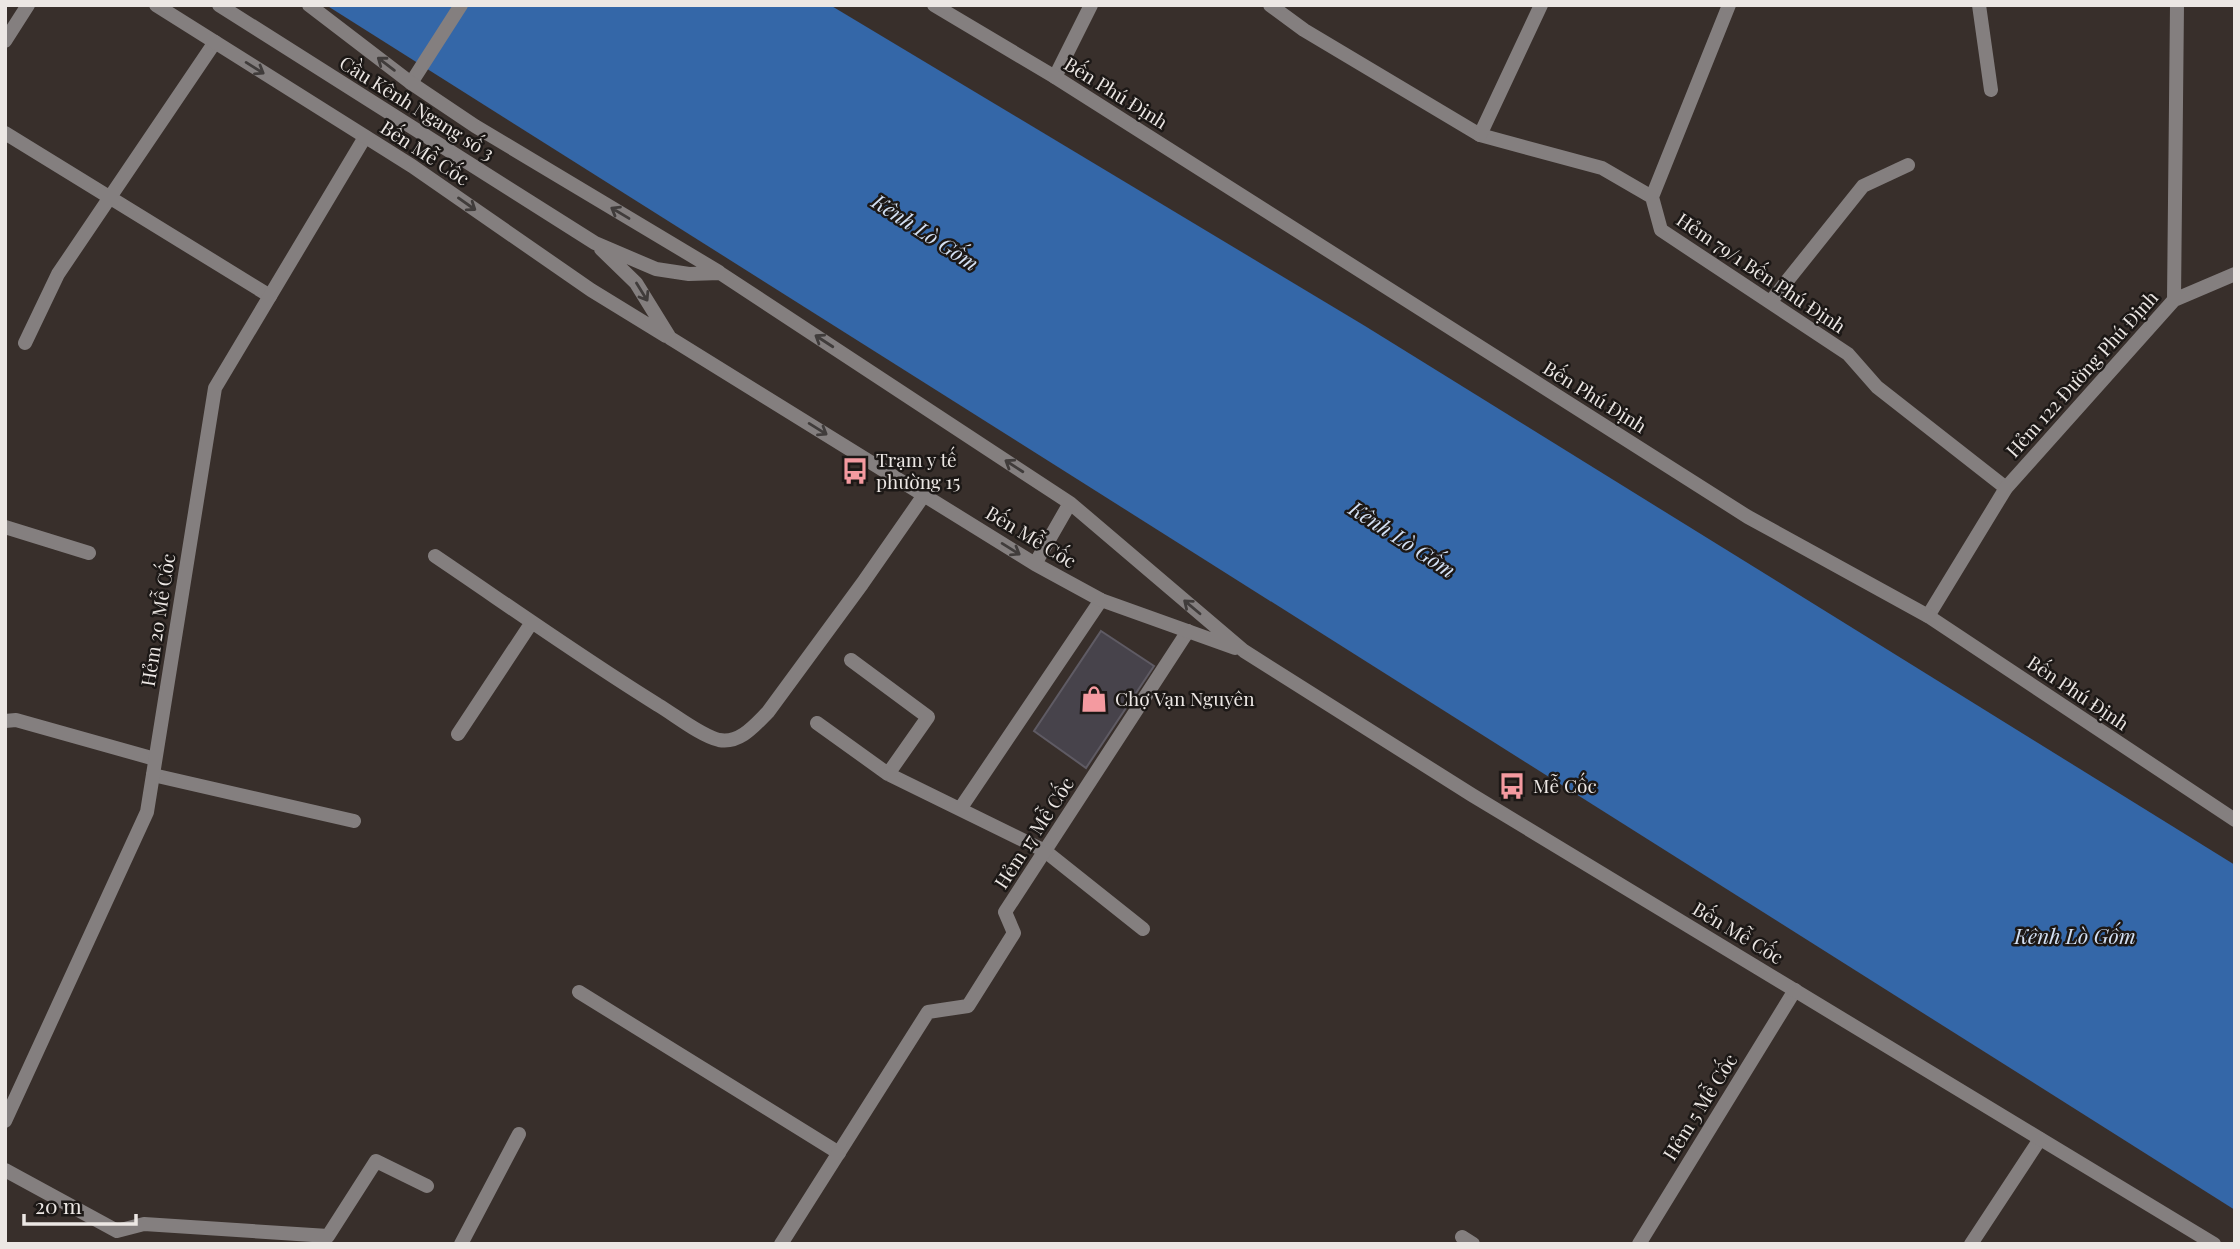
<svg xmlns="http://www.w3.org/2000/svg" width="2240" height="1249" font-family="'Playfair Display',serif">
<rect width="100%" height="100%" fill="#382f2b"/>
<path fill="#3467a8" d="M326 5H830L1365 326 2235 865V1210Z"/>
<path fill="#47434b" stroke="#5f5b64" stroke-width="2" d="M1101 631 1154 666 1086 768 1034 731Z"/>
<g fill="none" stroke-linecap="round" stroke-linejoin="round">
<path stroke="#847f7f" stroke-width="14" d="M1270 5 1304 30 1480 135 1602 168 1652 197 1661 230 1848 354 1877 387 2006 488
M1979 5 1991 90
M5 41 28 5
M5 133 270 296
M1652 197 1729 5
M1771 301 1863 186 1908 165
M25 343 58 274 215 42
M5 527 89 553
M851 660 928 717 888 774
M5 721 16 720 155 759
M817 723 888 774 1045 851 1143 929
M153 775 354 821
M960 809 1101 600
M579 992 839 1153
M461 1244 519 1134"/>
<path stroke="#847f7f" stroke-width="14" d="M411 83 461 5"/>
<path stroke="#847f7f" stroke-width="14" d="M1055 77 1091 5
M1480 135 1541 5
M2174 300 2235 274
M435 556C509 606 582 658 658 705 675 715 701 736 719 740 740 744 755 725 768 712L862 584 924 495
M1928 616 2006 488 2174 300 2177 5
M458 734 532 622
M5 1121 147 812 215 388 365 137
M5 1170 117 1231 144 1224 328 1236 376 1161 427 1186
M1462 1237 1473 1244
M781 1244 928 1012 968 1006 1014 933 1005 912 1188 631
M1639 1244 1795 990
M1971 1244 2040 1139"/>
<path stroke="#847f7f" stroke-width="14" d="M156 5 412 166 591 290 666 336
M219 5 595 243 656 269 689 274 720 273 1070 503 1244 651 1472 795 2214 1244
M309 5 411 83 475 126 719 272
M934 5 1055 77 1748 517 1928 616 2235 820
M601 249 636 283 670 338 1035 564 1101 600 1235 648
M1035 564 1070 503"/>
</g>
<defs><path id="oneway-shaft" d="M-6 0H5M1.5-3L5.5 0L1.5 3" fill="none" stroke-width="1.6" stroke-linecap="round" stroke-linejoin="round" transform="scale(1.75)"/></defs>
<g stroke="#403c3b">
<use href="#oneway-shaft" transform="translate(386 64) rotate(-143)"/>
<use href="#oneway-shaft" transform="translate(255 68) rotate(32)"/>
<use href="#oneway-shaft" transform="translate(467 204) rotate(35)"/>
<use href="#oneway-shaft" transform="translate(620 213) rotate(-149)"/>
<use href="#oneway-shaft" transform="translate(642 292) rotate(58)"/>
<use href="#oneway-shaft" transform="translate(824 341) rotate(-147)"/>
<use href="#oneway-shaft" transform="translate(818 429) rotate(32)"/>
<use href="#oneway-shaft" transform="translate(1014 466) rotate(-147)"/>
<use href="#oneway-shaft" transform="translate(1011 549) rotate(32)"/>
<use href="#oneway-shaft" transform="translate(1192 607) rotate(-140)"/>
</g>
<defs>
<symbol id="bus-bare" viewBox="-9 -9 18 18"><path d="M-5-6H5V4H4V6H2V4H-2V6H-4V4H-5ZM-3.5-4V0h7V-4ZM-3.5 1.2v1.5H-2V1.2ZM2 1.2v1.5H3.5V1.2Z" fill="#f49aa0" stroke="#1c1816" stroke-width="2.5" paint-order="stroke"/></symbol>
<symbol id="shop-bare" viewBox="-9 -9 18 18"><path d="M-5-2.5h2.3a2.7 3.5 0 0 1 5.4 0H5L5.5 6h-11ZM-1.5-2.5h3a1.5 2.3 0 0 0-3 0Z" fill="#f49aa0" stroke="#1c1816" stroke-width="2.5" paint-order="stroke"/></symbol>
</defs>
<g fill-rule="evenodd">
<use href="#bus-bare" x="836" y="452" width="38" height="38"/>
<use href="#shop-bare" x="1075" y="680" width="38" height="38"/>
<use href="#bus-bare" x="1493" y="767" width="38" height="38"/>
</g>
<g text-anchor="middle" stroke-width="5" stroke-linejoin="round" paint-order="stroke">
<g font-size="19" fill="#ece7e4" stroke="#1c1816">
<text transform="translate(1116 93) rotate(32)" y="7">Bến Phú Định</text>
<text transform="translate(417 108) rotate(32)" y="7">Cầu Kênh Ngang số 3</text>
<text transform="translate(425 153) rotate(33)" y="7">Bến Mễ Cốc</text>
<text transform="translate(1761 273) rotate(34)" y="7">Hẻm 79/1 Bến Phú Định</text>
<text transform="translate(2082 374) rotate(-48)" y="7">Hẻm 122 Đường Phú Định</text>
<text transform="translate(1595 397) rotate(32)" y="7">Bến Phú Định</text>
<text transform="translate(1031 537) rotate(31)" y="7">Bến Mễ Cốc</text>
<text transform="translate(158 620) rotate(-81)" y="7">Hẻm 20 Mễ Cốc</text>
<text transform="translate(2078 693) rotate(34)" y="7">Bến Phú Định</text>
<text transform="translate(1034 833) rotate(-57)" y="7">Hẻm 17 Mễ Cốc</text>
<text transform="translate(1738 933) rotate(31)" y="7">Bến Mễ Cốc</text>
<text transform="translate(1700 1107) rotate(-58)" y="7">Hẻm 5 Mễ Cốc</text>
</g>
<g font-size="19" fill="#ece7e4" stroke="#1c1816" text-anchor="start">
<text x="876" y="467">Trạm y tế<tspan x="876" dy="22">phường 15</tspan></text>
<text x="1115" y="706">Chợ Vạn Nguyên</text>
<text x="1533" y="793">Mễ Cốc</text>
</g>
<g font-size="21" font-style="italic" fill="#d4e1f4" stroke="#1c1816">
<text transform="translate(925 233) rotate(33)" y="7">Kênh Lò Gốm</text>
<text transform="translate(1402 540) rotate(33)" y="7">Kênh Lò Gốm</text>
<text x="2075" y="944">Kênh Lò Gốm</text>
</g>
</g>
<rect width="2240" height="1249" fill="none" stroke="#ece7e4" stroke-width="14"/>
<path d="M24 1214v10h112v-10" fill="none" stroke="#ece7e4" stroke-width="3.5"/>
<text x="35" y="1214" font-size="21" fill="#ece7e4" stroke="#1c1816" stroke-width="5" paint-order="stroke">20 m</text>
</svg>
